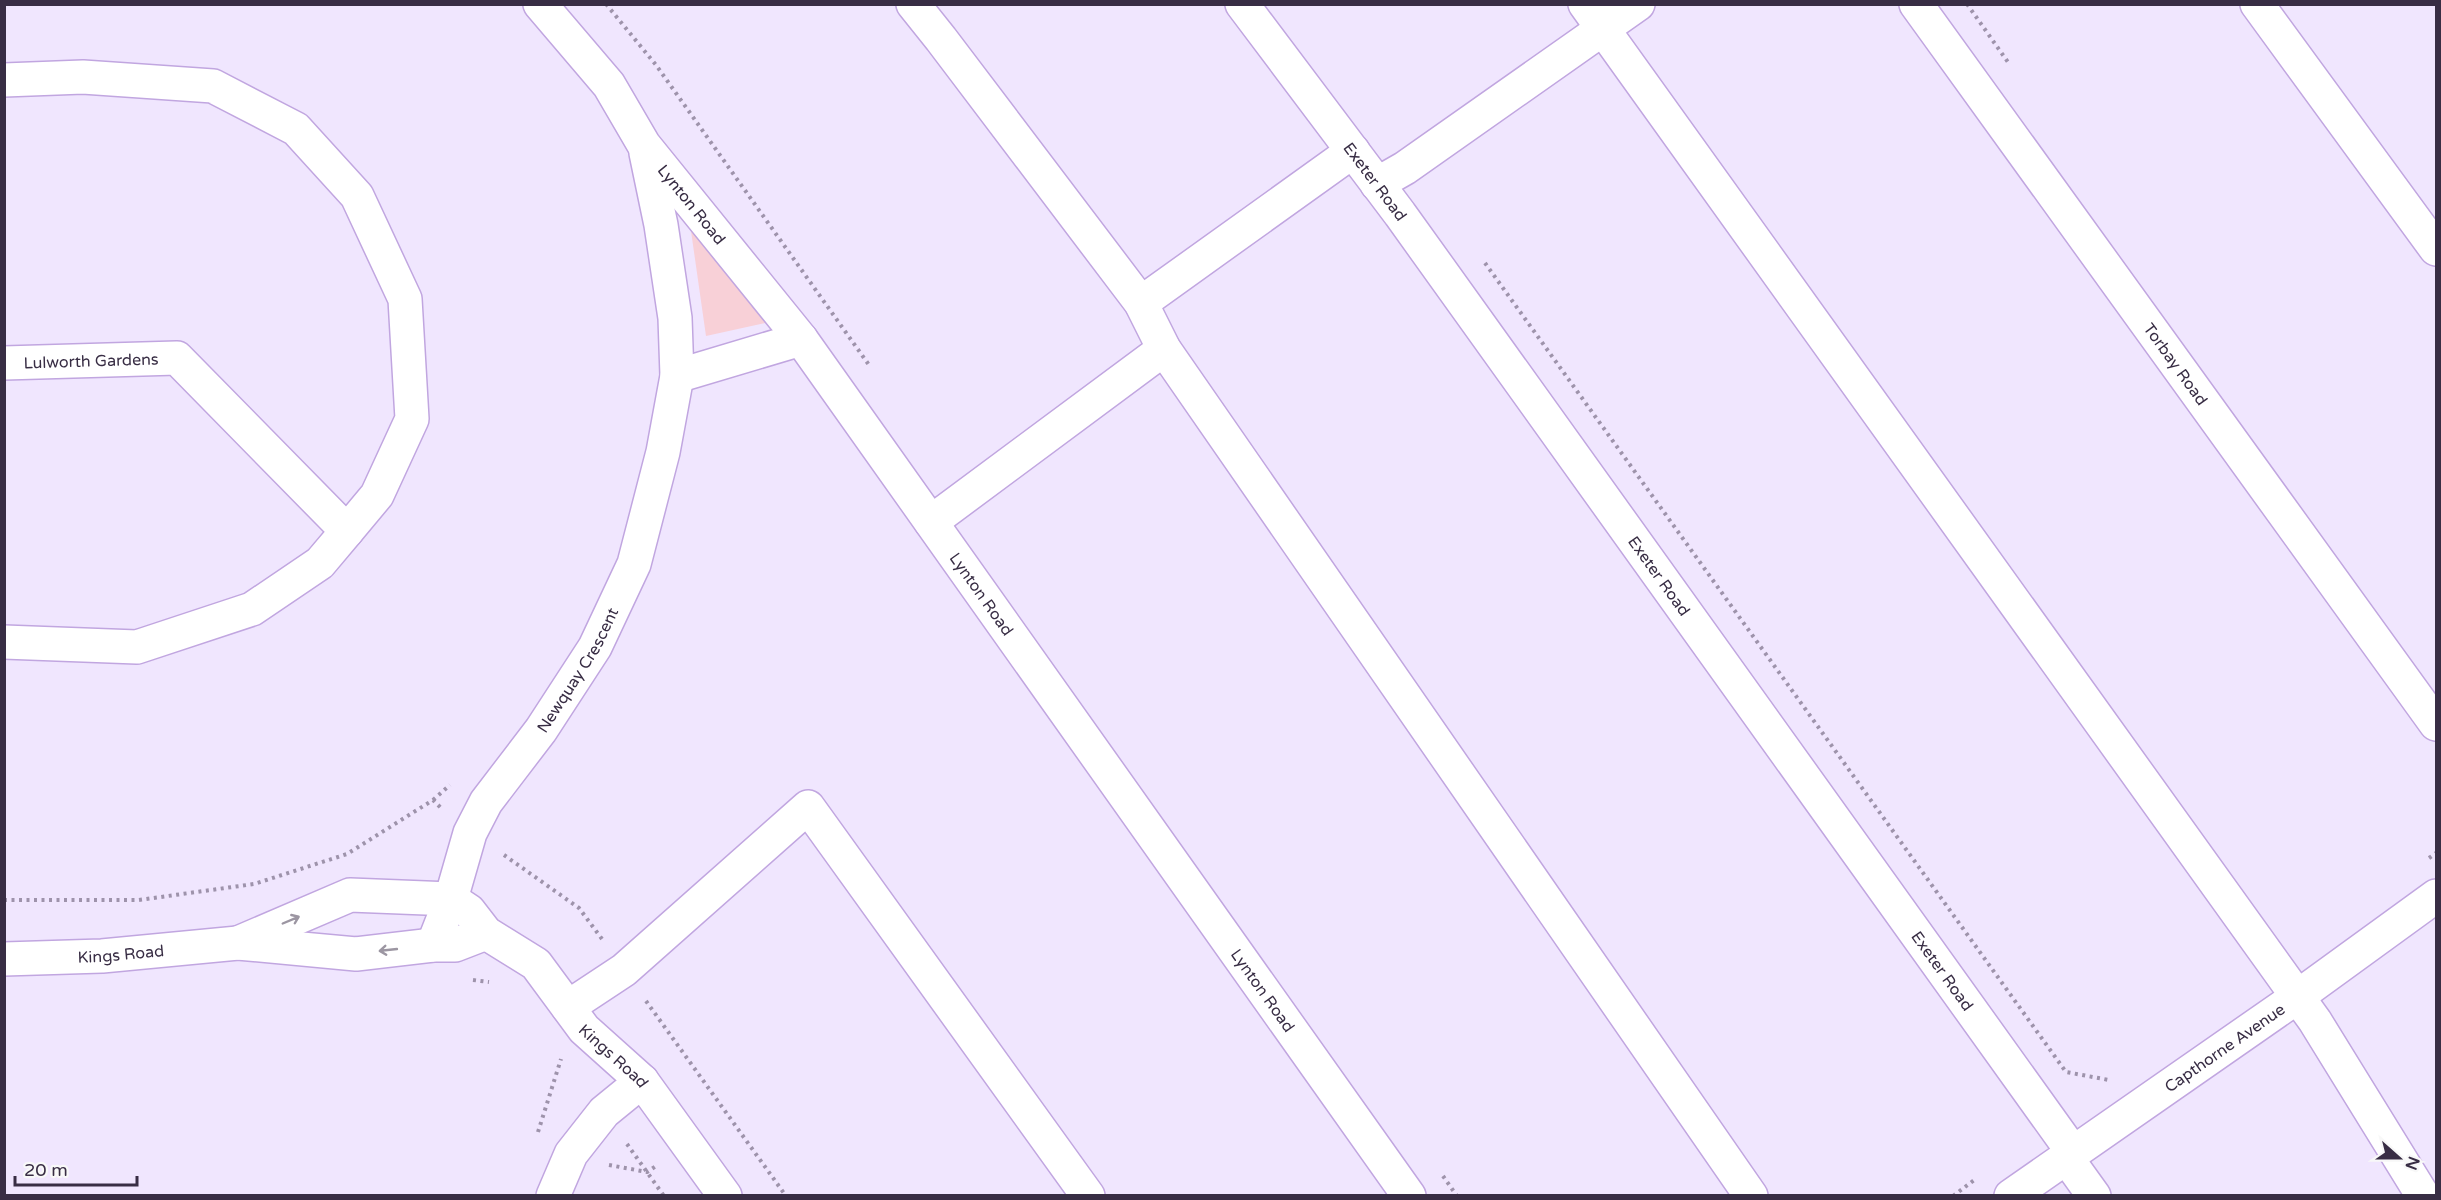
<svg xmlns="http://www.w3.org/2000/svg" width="2441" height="1200" font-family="'Varela Round',sans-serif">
<rect width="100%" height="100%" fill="#f0e6fe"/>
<path fill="#f8d0d7" d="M696 214 774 321 706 336 691 231Z"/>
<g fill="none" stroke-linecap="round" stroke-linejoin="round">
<defs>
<g id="minor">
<path id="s1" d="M540 4 609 85 644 145 801 339 1409 1196"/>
<path d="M913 4 941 39 1141 303 1164 349 1751 1196"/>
<path id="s2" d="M1242 4 1400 214 2072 1151"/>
<path d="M1585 4 2315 1021 2423 1196"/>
<path id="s3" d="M1916 4 2436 724"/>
<path d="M2257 4 2436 249"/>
<path d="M4 80 83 77 213 86 296 129 357 196 405 299 412 419 377 495 347 531 320 563 252 609 137 647 4 642"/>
<path d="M1377 184 1405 168 1638 4"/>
<path d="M1141 303 1353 151"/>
<path id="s4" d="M4 363 177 358 347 531"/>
<path d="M677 376 801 339"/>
<path d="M931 522 1164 349"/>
<path id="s5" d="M238 943 350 895 451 899 469 911 486 933 536 964 584 1029 642 1081 725 1196"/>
<path id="s6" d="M433 945 451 899 470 833 486 802 541 730 595 647 634 564 663 452 677 376 675 318 661 225 646 153"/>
<path id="s7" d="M4 959 102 956 238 943 356 954 433 945H455L486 933"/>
<path d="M568 1007 624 970 808 807 1088 1196"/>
<path d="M2066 1157 2094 1196"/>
<path d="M553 1196 571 1154 604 1112 642 1081"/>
<path id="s8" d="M2011 1196 2297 997 2436 896"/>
</g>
</defs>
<use href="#minor" stroke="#c1a6e0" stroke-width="36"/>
<path stroke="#9e93ab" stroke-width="4" stroke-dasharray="3 4.5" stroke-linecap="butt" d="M606 4 656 65 869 365
M1967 4 2010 65
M1485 263 2066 1072 2109 1080
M433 800 450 785
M504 855 579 908 602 939
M2429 858 2436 853
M4 900H139L254 884 347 854 433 800 441 808
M473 980 489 982
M646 1001 786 1196
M538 1132 561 1059
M627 1144 664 1196
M609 1165 647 1172 656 1166
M1443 1176 1457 1196
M1953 1196 1977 1178"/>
<use href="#minor" stroke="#fff" stroke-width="33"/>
</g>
<defs><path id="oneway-shaft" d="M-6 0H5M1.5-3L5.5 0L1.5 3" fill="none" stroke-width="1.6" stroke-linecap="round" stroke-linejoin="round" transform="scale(1.5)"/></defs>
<g stroke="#9c96a2">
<use href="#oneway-shaft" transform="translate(291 920) rotate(-23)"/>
<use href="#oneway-shaft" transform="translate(388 950) rotate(174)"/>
</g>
<g text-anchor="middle" stroke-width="4.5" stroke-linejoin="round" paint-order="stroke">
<g font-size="16" fill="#382d44" stroke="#f8f8f8">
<text dy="6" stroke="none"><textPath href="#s2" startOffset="222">Exeter Road</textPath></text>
<text dy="6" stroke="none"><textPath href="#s1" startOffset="252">Lynton Road</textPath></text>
<text dy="6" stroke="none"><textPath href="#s4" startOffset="87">Lulworth Gardens</textPath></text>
<text dy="6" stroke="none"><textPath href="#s3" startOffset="444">Torbay Road</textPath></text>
<text dy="6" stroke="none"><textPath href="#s2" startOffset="708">Exeter Road</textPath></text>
<text dy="6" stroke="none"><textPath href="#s1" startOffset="738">Lynton Road</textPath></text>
<text dy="6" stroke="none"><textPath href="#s6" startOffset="314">Newquay Crescent</textPath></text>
<text dy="6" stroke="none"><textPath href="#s7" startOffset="117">Kings Road</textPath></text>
<text dy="6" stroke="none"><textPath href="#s2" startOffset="1194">Exeter Road</textPath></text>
<text dy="6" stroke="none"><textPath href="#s1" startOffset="1224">Lynton Road</textPath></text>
<text dy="6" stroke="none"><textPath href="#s8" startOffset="260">Capthorne Avenue</textPath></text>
<text dy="6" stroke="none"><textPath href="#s5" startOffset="452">Kings Road</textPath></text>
</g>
</g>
<rect width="2441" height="1200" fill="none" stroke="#382d44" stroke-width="12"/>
<g transform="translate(2399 1158) rotate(111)" stroke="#f8f8f8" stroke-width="4.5" paint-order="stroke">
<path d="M0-4.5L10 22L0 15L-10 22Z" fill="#382d44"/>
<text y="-9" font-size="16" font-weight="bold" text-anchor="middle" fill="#382d44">N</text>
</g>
<path d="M15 1176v9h122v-9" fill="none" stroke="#382d44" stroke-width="3"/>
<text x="24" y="1176" font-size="18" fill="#382d44" stroke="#f8f8f8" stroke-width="4.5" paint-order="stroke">20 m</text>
</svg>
